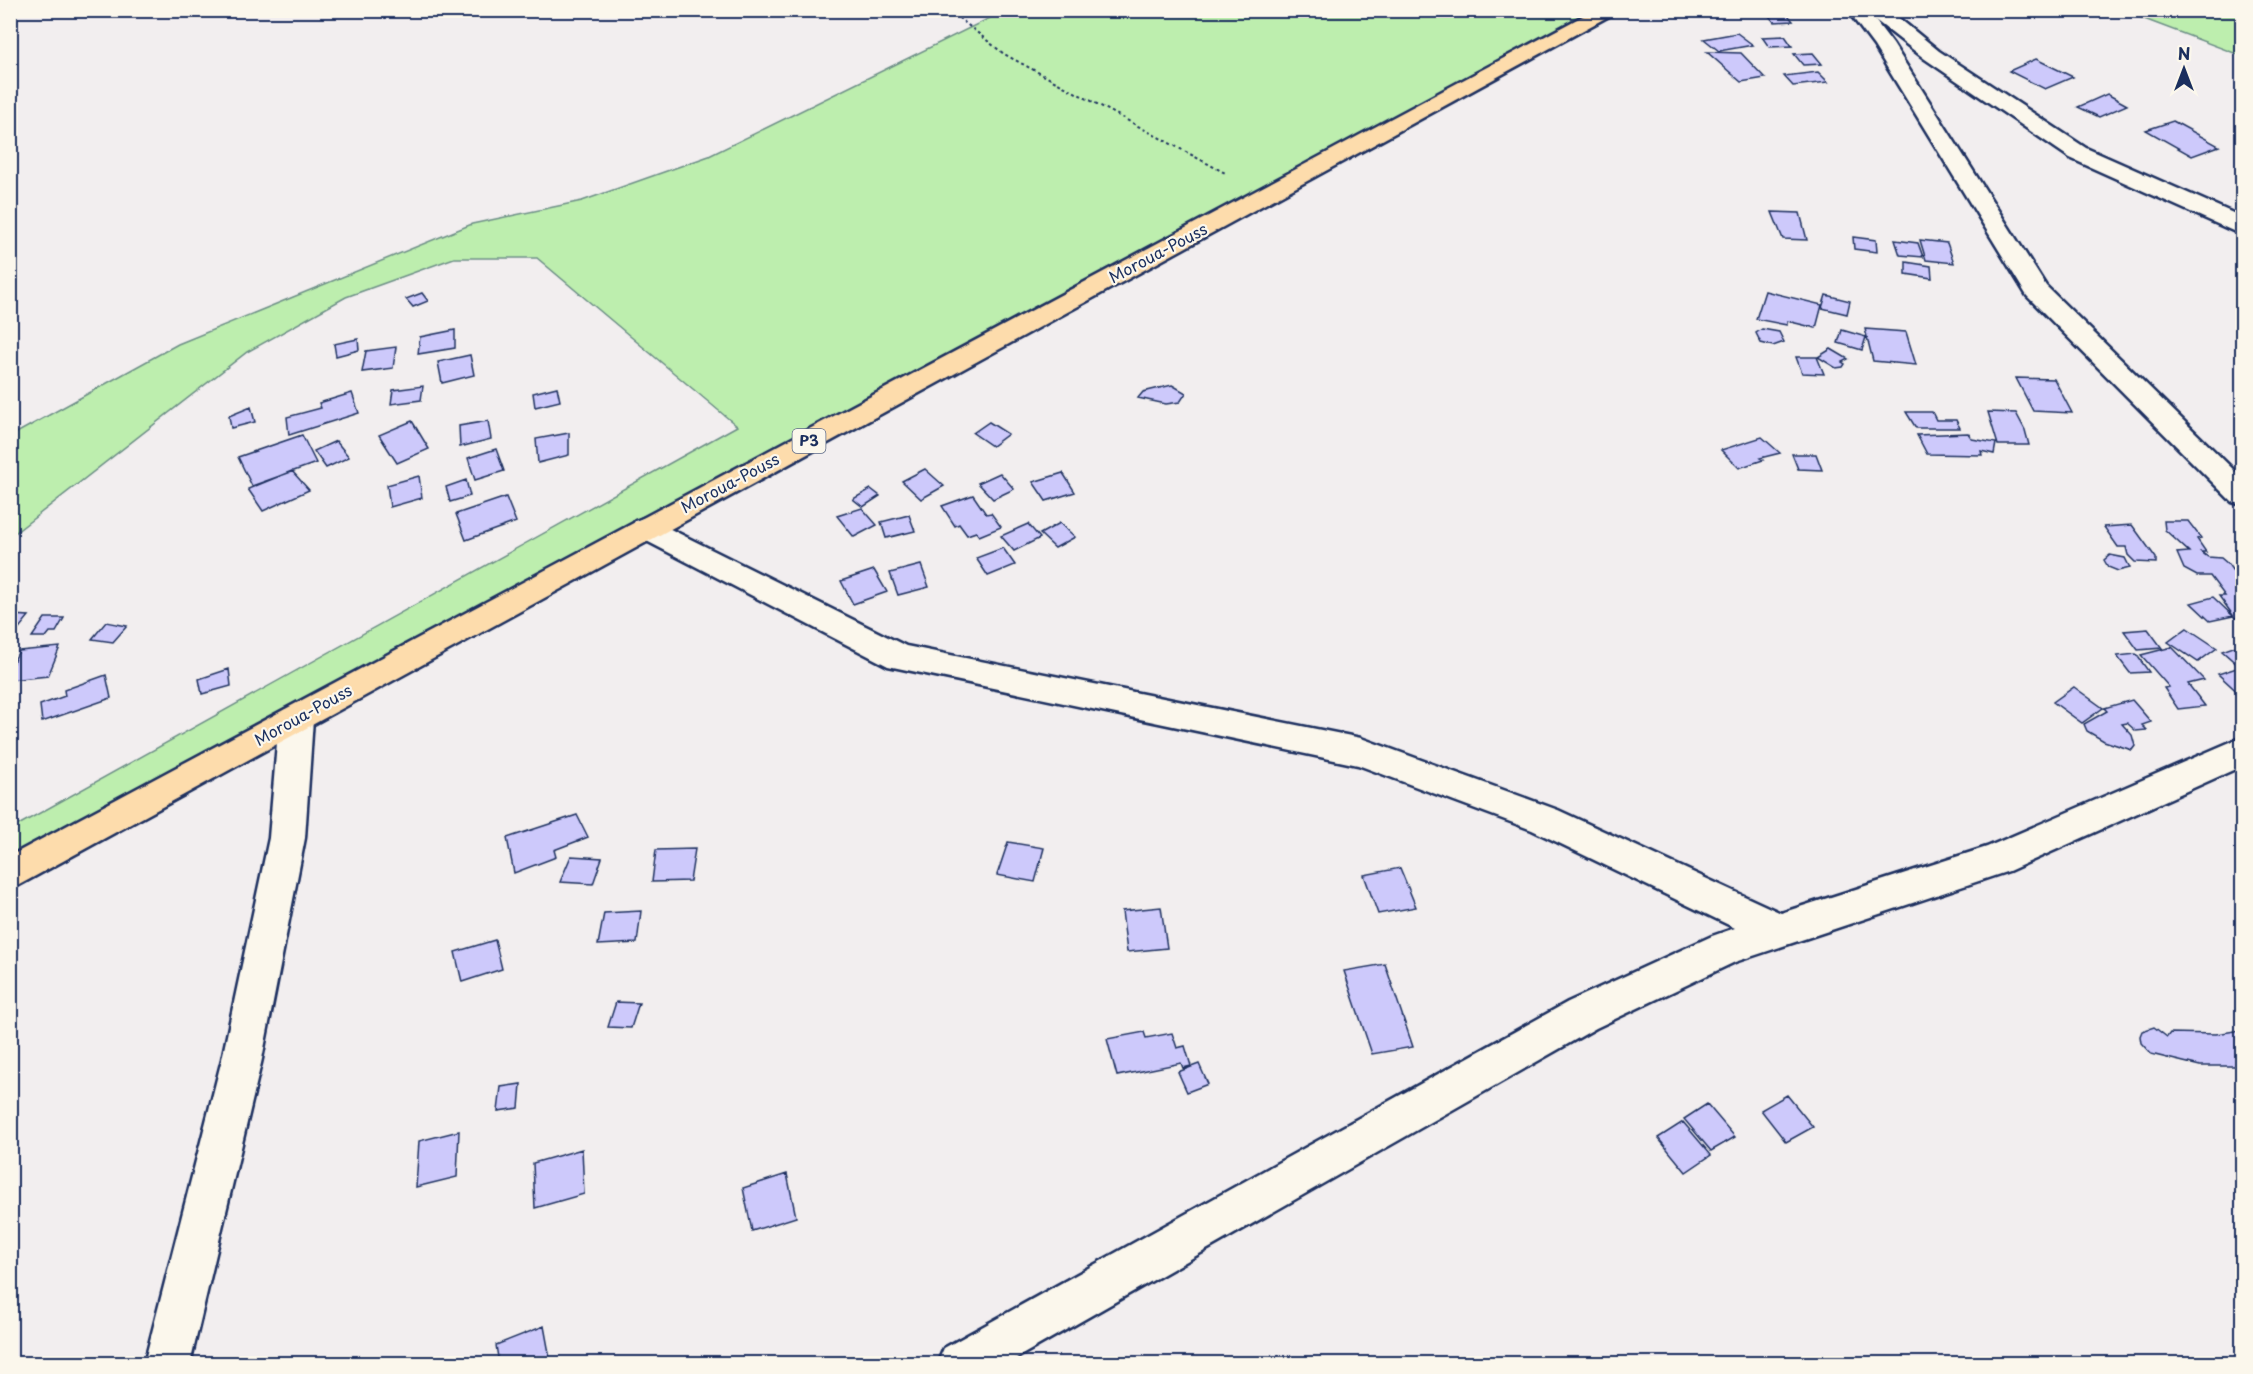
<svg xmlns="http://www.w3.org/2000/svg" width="2253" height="1374" font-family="'Playpen Sans',sans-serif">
<rect width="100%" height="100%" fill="#f2eeef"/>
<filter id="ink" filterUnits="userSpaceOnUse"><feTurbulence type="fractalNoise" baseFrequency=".0167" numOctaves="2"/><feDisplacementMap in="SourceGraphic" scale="12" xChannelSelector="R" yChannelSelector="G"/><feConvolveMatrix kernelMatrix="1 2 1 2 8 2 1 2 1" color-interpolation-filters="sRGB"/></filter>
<g filter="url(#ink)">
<path fill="#bdeeae" stroke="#6c8e86" stroke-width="1.5" d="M1004 11H1610L11 874V829L737 426 537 258H454L346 297 247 352 11 536V436L178 344 472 224 582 201 709 156Z
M2123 11H2242V56Z"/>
<path fill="#cdc9fb" stroke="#1b2f5e" stroke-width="1.5" d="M1764 10H1784L1793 21 1774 22Z
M1737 33 1753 45 1719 51 1704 39Z
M1785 36 1792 46 1769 47 1762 37Z
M1707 52 1741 53 1765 78 1741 82Z
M1813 53 1822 64 1803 65 1794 54Z
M2036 59 2073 77 2045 89 2009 71Z
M1818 72 1828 82 1793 86 1784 76Z
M2107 94 2127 105 2099 117 2078 107Z
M2173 121 2219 146 2192 156 2146 130Z
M1772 212 1800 213 1807 240 1783 239Z
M1853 237 1876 240 1877 252 1854 249Z
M1895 240 1918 243 1923 257 1900 255Z
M1920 240 1947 243 1954 263 1926 260Z
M1906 262 1931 266 1932 278 1906 274Z
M1765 291 1822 305 1816 328 1787 321V325L1756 319Z
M422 293 428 301 413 307 406 299Z
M1826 295 1850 301 1847 314 1822 308Z
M1762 329 1779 332 1784 342 1773 346 1761 343 1756 333Z
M1865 329 1906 332 1916 365 1873 361Z
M455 330V348L418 354 420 337Z
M1842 330 1866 337 1862 350 1838 343Z
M358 339 359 350 336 356 334 344Z
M396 347 393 368 362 372 366 351Z
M1831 349 1848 359 1842 362 1845 364 1843 367 1836 368 1818 357Z
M470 355 474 375 442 383 438 362Z
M1796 357H1817L1824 374 1802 373Z
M2016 378 2054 379 2072 413 2033 411Z
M1172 385 1186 393 1180 402 1166 404 1138 398 1143 392Z
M423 386 421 400 391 404 393 390Z
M557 387 560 401 535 407 533 393Z
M352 393 359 413 289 435 287 417 321 408 319 403Z
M251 407 255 422 231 428 229 416Z
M1906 412H1932L1936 420H1956L1960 428H1916Z
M1988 412 2016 413 2025 430 2029 445H1998Z
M412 421 429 449 397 463 379 435Z
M488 421 491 439 460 447 459 426Z
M989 422 1008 434 992 446 973 433Z
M569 433V455L538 463 536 439Z
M1968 433 1972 439 1996 443 1994 454 1981 451 1982 455 1927 454 1917 435Z
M302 435 316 463 252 486 238 457Z
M1762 437 1780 453 1760 458 1763 460 1739 468 1721 450Z
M336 441 349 457 326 468 314 451Z
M496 449 504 471 475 480 468 458Z
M1792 454H1816L1822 470 1798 469Z
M925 469 944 486 921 499 902 481Z
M292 471 309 490 263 511 248 489Z
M1000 473 1014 489 993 499 978 483Z
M1063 473 1075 492 1046 501 1033 482Z
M419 476 422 498 390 507 387 485Z
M466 480 470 496 450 502 446 487Z
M871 489 880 496 863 507 853 499Z
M973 495 986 514 991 513 1001 527 979 536 976 532 967 535 959 524 955 526 942 506Z
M506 497 516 522 466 540 456 514Z
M862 508 877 525 854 537 837 516Z
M909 515 915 531 886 538 881 522Z
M2164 521H2188L2201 538 2197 539 2206 552H2201L2208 557 2221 558 2228 564 2242 584V617L2235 618 2219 596H2225L2210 576H2197L2184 569 2177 553 2189 552 2165 530Z
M1060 523 1075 537 1055 548 1040 534Z
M1028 524 1040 538 1014 551 1001 536Z
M2132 525 2156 558V563L2135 562 2128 555 2126 547H2118L2104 527Z
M1003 548 1015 565 988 576 976 558Z
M2110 555 2125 558 2130 568 2118 571 2108 567 2104 560Z
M921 565 929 587 898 595 890 573Z
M874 570 887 592 853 604 841 581Z
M2213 597 2233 616 2210 621 2191 603Z
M10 615 29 616 11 638H10Z
M45 618H64L56 632H50L46 637H32Z
M106 622 127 626 113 642 92 639Z
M2187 628 2217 648 2198 662 2168 642Z
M2148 629 2162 648 2138 650 2124 631Z
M2236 646 2242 652V696L2218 674 2240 667 2222 651Z
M60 647 48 676 10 680V668L19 651Z
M2172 647 2204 680 2188 684 2205 706 2178 709 2164 688 2169 687 2141 655Z
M2136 654 2149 672 2130 673 2117 656Z
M229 669 231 686 202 694 199 679Z
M106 675 111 698 42 722 40 705 65 696 64 690Z
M2074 687 2103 708 2082 723 2053 702Z
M2132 700 2151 722 2142 725 2147 730 2136 731 2127 723 2122 724 2132 735 2135 746 2132 750 2104 741 2087 731 2084 724 2107 711 2104 708Z
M577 815 588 837 554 850 556 857 514 873 507 838Z
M1008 842 1044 848 1035 882 997 875Z
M695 849 690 881 652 882 656 850Z
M571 856 602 858 593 884 560 882Z
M1400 868 1416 907 1378 914 1364 875Z
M1161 907 1167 948 1127 952 1122 911Z
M641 911 637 943 598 945 604 913Z
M495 940 502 969 462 982 455 952Z
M1385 964 1413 1047 1372 1054 1344 971Z
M616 1002 639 1003 631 1028 608 1027Z
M2154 1027 2167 1037 2170 1033 2216 1034 2235 1031 2242 1033V1066H2200L2151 1054 2141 1043 2140 1036 2142 1031Z
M1144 1032 1146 1038 1172 1033 1177 1048 1185 1046 1191 1066 1183 1068 1181 1063 1117 1076 1107 1039Z
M1199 1064 1208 1084 1187 1092 1178 1072Z
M521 1084 519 1108 498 1111 501 1087Z
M1787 1095 1813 1127 1786 1142 1761 1110Z
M1707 1104 1735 1137 1711 1151 1684 1119Z
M1683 1122 1711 1155 1686 1172 1658 1138Z
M459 1131 457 1177 416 1187 419 1141Z
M582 1149 584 1194 535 1208 533 1163Z
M787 1174 796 1217 752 1231 743 1188Z
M544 1326 551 1364H499L496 1345Z"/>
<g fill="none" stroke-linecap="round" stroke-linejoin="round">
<defs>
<path id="street" d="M1847 10H1889L1939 51 2086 148 2242 217V233L2233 231 2070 158 1925 59 1874 19 1893 44 2046 286 2242 478V505L2232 502 2027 296 1874 46Z
M646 517 906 646 1361 738 1558 810 1781 913 1987 847 2242 737V766L2009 871 1735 962 1596 1028 1006 1364H937L944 1348 1568 1002 1712 936 1735 928 1532 830 1358 765 888 666 635 535 631 528 635 521Z
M296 706 308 710 313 719 305 838 262 1059 190 1364H144L222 1059 269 838 279 719 284 710Z"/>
<path id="primary" d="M1594 10H1620L10 890V856Z"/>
</defs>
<use href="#street" stroke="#1b2f5e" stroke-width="5"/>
<use href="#primary" stroke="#1b2f5e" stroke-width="5"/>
<path stroke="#1b2f5e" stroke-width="2" stroke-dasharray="3 3" stroke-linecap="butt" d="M949 10 1004 54 1227 174"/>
<use href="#street" fill="#fbf7ec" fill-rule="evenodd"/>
<use href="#primary" fill="#fddcac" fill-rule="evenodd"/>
</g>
</g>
<g text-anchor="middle" stroke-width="4.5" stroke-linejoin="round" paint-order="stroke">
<rect fill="#fbf7ec" stroke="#5e6b89" stroke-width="1.5" x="792.5" y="429" width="33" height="24" rx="4.5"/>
<g font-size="15" font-weight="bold" fill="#1b2f5e">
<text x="809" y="446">P3</text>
</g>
<g font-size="16" fill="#1b2f5e" stroke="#fbf7ec">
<text transform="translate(1158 253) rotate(-28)" y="6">Moroua-Pouss</text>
<text transform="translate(730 483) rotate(-28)" y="6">Moroua-Pouss</text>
<text transform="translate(303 715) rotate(-29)" y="6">Moroua-Pouss</text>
</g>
</g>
<rect width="2253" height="1374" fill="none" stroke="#fbf7ec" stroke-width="36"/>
<rect x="18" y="18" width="2217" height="1338" fill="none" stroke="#1b2f5e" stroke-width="2" filter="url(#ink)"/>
<g transform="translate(2184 69)" stroke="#fbf7ec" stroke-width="4.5" paint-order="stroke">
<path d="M0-4.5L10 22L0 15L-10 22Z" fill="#1b2f5e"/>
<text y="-9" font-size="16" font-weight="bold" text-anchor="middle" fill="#1b2f5e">N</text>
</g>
</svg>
